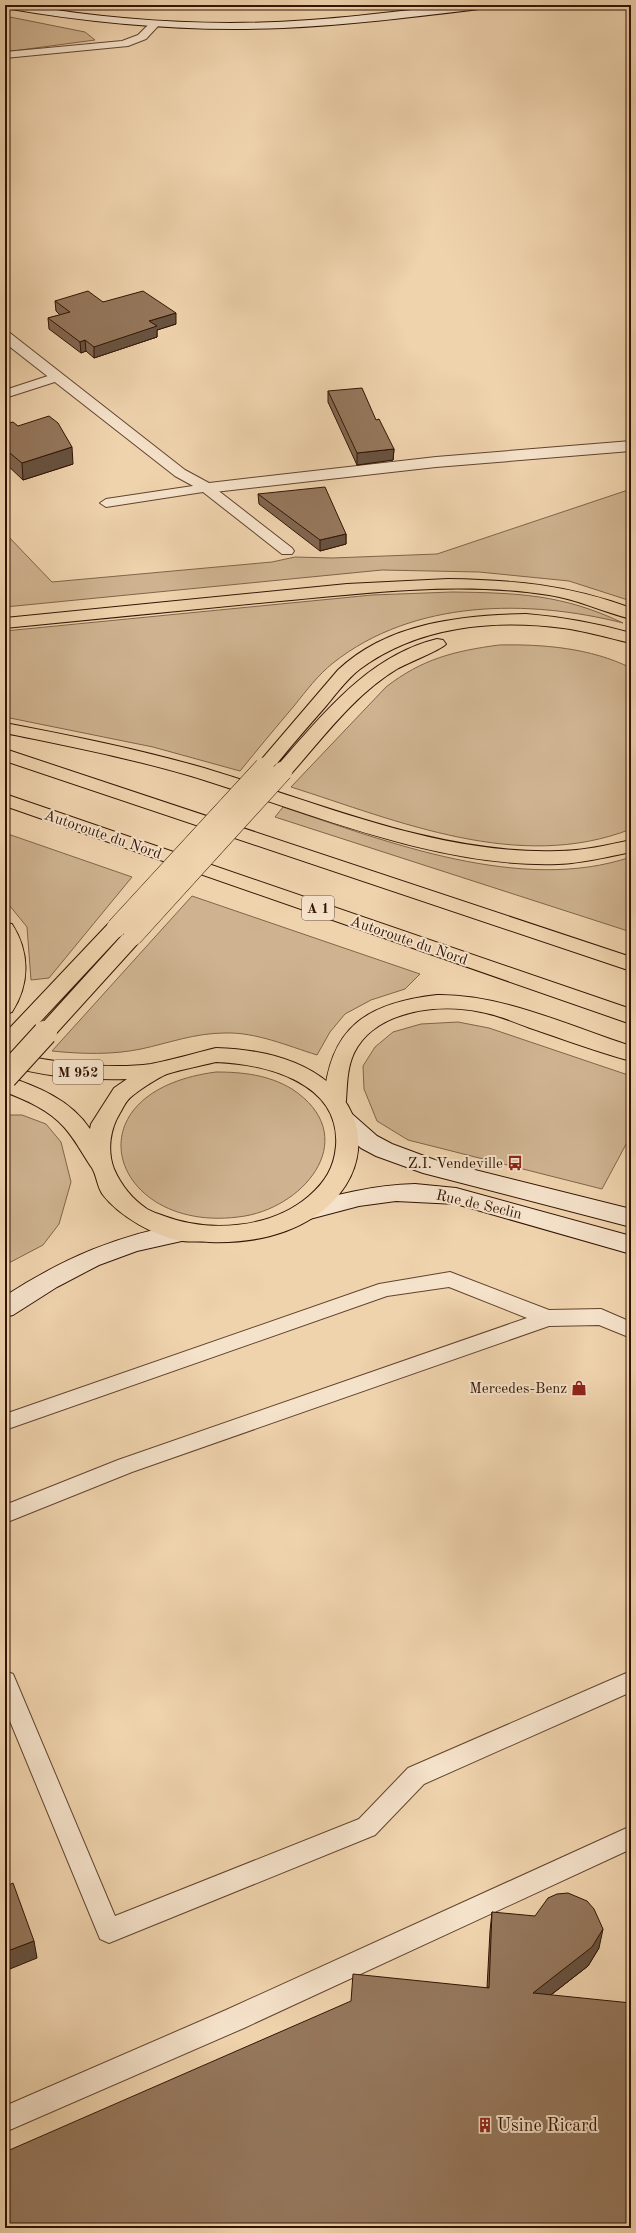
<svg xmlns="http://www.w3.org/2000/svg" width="636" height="2233" font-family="'Old Standard TT',serif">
<rect width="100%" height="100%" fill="#efd3ad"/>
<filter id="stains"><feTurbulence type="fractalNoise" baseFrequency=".005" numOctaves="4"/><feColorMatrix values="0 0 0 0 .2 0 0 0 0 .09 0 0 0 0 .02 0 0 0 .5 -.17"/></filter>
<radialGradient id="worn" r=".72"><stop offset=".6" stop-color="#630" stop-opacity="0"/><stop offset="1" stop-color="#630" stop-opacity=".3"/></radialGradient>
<path fill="#cfb390" stroke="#81644a" d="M5 16 85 32 95 40 5 52Z
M631 489V601L569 581 479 572 382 570 5 607V533L52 582 272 562 295 557 332 558 437 554Z
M452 592C518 593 562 594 623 623 528 599 414 599 333 663 318 675 306 691 294 706 276 727 258 749 240 771L153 747 5 717V631L372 595Z
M499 645C543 644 591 648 631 668V829C519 873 398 821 291 787L386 687C422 659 454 651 499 645Z
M283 807C388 842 521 894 631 857V932L275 817Z
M5 833 132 877 49 978 31 980 27 927 5 900Z
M192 896 420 974 405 989 371 1000 345 1014 330 1032 317 1055C288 1046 256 1032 225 1033 195 1033 169 1043 141 1049 112 1055 81 1054 52 1051Z
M458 1022 489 1028 631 1076V1135L602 1189 408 1140 377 1121 364 1089 363 1066 375 1047 393 1032 421 1024Z
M216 1072C243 1072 269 1075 292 1089 362 1135 308 1205 245 1216 111 1238 63 1092 216 1072Z
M5 1115H22L46 1124 61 1142 71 1182 59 1224 43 1245 5 1265Z"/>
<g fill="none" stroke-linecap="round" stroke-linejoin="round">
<defs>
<path id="lane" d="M57 373 63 377 61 380 5 398V390Z
M206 484 211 485 292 548 294 551 292 554H282L203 492 106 507 100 503 106 499Z
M450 1272 549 1310 601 1309 631 1322V1338L599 1325 549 1326 132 1472 5 1523V1505L118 1460 527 1318 449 1287 387 1296 5 1430V1414L379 1284Z
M5 1671 13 1674 16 1681 115 1916 359 1819 408 1768 631 1671V1692L424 1784 375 1835 109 1943 100 1939 5 1709Z
M631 1826V1849L244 2028 5 2132V2106L226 2010Z"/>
<path id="street" d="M155 21 160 24 146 39 128 46 5 58V52L122 41 138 35 151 22Z
M5 332 10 333 185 470 209 483 436 457 631 441V451L436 467 206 493 175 476 5 343Z"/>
<path id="secondary" d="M5 5H24C118 21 215 27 310 20 371 16 432 5 493 5L488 8C420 16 351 25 283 28 189 32 97 24 5 8Z
M344 1112 352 1114 377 1136 392 1144 435 1160 631 1209V1227L423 1173 376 1156 361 1148 336 1126 333 1120 336 1114Z
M415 1184 456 1188 631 1236V1254L456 1204 396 1201 359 1206 302 1221 294 1219 291 1213 294 1207C334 1195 373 1185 415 1184Z
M187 1223 195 1226 199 1232 195 1238 137 1251 99 1265 57 1287 13 1315 5 1317V1296C64 1258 118 1235 187 1223Z"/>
<path id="primary" d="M216 1048C421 1054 392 1249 209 1242 200 1241 191 1242 182 1241 156 1237 119 1216 103 1195 97 1187 97 1176 92 1168 83 1155 75 1139 64 1127 49 1110 26 1100 5 1092V1076C37 1086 71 1100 90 1129L91 1124 114 1088 127 1079C85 1080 45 1077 5 1065V1051C48 1062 107 1070 151 1064 172 1060 195 1053 216 1048ZM216 1062C265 1064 341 1082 336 1146 334 1168 325 1182 309 1196 271 1229 209 1233 164 1216 159 1214 152 1212 147 1209 132 1199 121 1185 114 1169 107 1151 110 1129 120 1113 123 1108 125 1103 128 1100 134 1093 159 1077 167 1074 183 1069 200 1066 216 1062Z"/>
<path id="highway" d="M448 579C514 580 568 585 631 608V619C603 612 577 599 549 595 460 581 369 593 280 601 188 610 97 619 5 628V618L347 584Z
M526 614C562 617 596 623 631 633V643C608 638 586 631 563 628 494 619 418 626 360 669 347 679 336 694 326 706 307 728 288 749 271 771L264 773 257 771 255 767 338 670C387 623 462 615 526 614Z
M437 639 443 640 446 644C441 650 407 663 397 669 354 695 323 738 290 775L283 777 276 775 274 771 276 767C322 716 367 656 437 639Z
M5 723C72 736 138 749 204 768 317 802 438 855 558 851 583 851 607 845 631 840V852C607 857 583 863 558 864 436 868 306 811 191 776 130 758 67 746 5 733Z
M5 749 631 957V971L5 761Z
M5 794 631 1009V1024L5 806Z
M116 922 123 923 126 928 123 933 13 1051 5 1053V1033L109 923Z
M5 923 12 924C30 952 30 984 12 1012L5 1014Z
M133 929 140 931 143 936 140 941 52 1038 45 1040 38 1038 34 1033 38 1028 126 931Z
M437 995C502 994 569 1026 631 1046V1061C597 1052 563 1039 530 1028 514 1022 498 1015 481 1012 439 1003 375 1010 354 1053 347 1068 347 1085 346 1101L343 1106 335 1109 327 1106 324 1101C329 1027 367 1003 437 995Z"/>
</defs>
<use href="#lane" stroke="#62442e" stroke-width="2"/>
<use href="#street" stroke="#62442e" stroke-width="2"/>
<use href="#secondary" stroke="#331404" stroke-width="2"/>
<use href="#primary" stroke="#331404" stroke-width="2"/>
<use href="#highway" stroke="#331404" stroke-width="2"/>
<use href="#lane" fill="#f5e2ca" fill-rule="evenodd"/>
<use href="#street" fill="#f5e2ca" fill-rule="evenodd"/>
<use href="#secondary" fill="#f5e2ca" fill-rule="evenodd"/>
<use href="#primary" fill="#efd3ad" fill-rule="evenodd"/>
<use href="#highway" fill="#efd3ad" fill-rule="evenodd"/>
<defs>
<path id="highway-bridge-far1" d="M116 928 264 767
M133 936 283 771"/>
<path id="highway-bridge" d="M5 1077 45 1033"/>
</defs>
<use href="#highway-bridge-far1" stroke="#331404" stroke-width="20" stroke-linecap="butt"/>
<use href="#highway-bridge" stroke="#331404" stroke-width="26" stroke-linecap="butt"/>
<use href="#highway-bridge-far1" stroke="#efd3ad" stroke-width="19"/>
<use href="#highway-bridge" stroke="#efd3ad" stroke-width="24"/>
</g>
<path fill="#80664f" stroke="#331404" d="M55 301 103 302 176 324 157 330V337L94 358 86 351 81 353 49 329 48 318 60 315 56 311Z
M328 391 394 449 393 460 357 465 328 402Z
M5 424 73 464 23 480 5 463Z
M258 494 346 534V544L320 551 259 504Z
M492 1912 599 1948 588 1966 551 1995 487 1988 490 1931Z"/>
<path fill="#685340" stroke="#331404" d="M176 313V324L157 330V337L94 358V347L149 321Z
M85 340 86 351 81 353 80 342Z
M72 447 73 464 23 480 22 463Z
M394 449 393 460 357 465V453Z
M346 534V544L320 551V540Z
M603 1929 599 1948 588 1966 530 2011 533 1993Z
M34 1941 37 1958 5 1971V1952Z"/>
<path fill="#95775c" stroke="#331404" d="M88 291 103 302 143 291 176 313 149 321 157 326 94 347 85 340 80 342 48 318 70 312 55 301Z
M362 388 376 420 379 419 394 449 357 453 328 391Z
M49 416 58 423 72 447 22 463 5 449V424L13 422 18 426Z
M325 487 346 534 320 540 258 494Z
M13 1883 34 1941 5 1952V1887Z
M568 1893 587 1901 594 1909 603 1929 592 1947 533 1993 631 2003V2228H5V2152L351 2001 353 1974 489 1988 492 1912 535 1916 548 1898 557 1894Z"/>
<defs>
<symbol id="bus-bare" viewBox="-9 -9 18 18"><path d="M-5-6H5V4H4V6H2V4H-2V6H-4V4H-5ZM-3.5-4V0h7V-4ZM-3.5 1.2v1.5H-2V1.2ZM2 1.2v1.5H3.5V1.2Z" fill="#8f2418" stroke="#f5e2ca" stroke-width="2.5" paint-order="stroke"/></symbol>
<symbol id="shop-bare" viewBox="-9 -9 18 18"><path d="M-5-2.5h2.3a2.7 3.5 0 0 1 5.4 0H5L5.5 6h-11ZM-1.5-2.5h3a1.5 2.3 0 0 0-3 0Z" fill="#8f2418" stroke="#f5e2ca" stroke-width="2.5" paint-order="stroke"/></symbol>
<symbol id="building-bare" viewBox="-9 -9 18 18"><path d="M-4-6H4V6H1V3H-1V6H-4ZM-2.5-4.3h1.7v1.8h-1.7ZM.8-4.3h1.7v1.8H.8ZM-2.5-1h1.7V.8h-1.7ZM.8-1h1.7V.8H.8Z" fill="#8f2418" stroke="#f5e2ca" stroke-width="2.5" paint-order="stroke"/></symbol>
</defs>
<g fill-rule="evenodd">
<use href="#bus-bare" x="504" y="1152" width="22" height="22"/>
<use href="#shop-bare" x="568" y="1377" width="22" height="22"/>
<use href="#building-bare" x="474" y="2114" width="22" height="22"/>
</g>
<g text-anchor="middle" stroke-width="4" stroke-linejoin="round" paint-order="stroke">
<g fill="#f5e2ca" stroke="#6d523f" stroke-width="1">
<rect x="302" y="896" width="32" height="24" rx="3"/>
<rect x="53" y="1060" width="50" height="24" rx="3"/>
</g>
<g font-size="14" font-weight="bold" fill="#331404">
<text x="318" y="913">A 1</text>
<text x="78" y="1077">M 952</text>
</g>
<g font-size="15" fill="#331404" stroke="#f5e2ca">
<text transform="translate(103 834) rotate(19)" y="5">Autoroute du Nord</text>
<text transform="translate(409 940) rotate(19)" y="5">Autoroute du Nord</text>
<text transform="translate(479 1204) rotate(13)" y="5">Rue de Seclin</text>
</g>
<g font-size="15" fill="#331404" stroke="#f5e2ca" text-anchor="end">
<text x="503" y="1168">Z.I. Vendeville</text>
<text x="567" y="1393">Mercedes-Benz</text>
</g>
<g font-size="18" fill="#331404" stroke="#f5e2ca" text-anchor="start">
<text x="497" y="2131">Usine Ricard</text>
</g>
</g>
<rect width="636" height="2233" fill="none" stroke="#efd3ad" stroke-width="20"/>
<rect x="6" y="6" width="624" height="2221" fill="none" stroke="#331404" stroke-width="2"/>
<rect x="10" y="10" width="616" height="2213" fill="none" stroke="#331404"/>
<rect width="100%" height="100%" filter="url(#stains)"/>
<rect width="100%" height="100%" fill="url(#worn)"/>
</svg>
